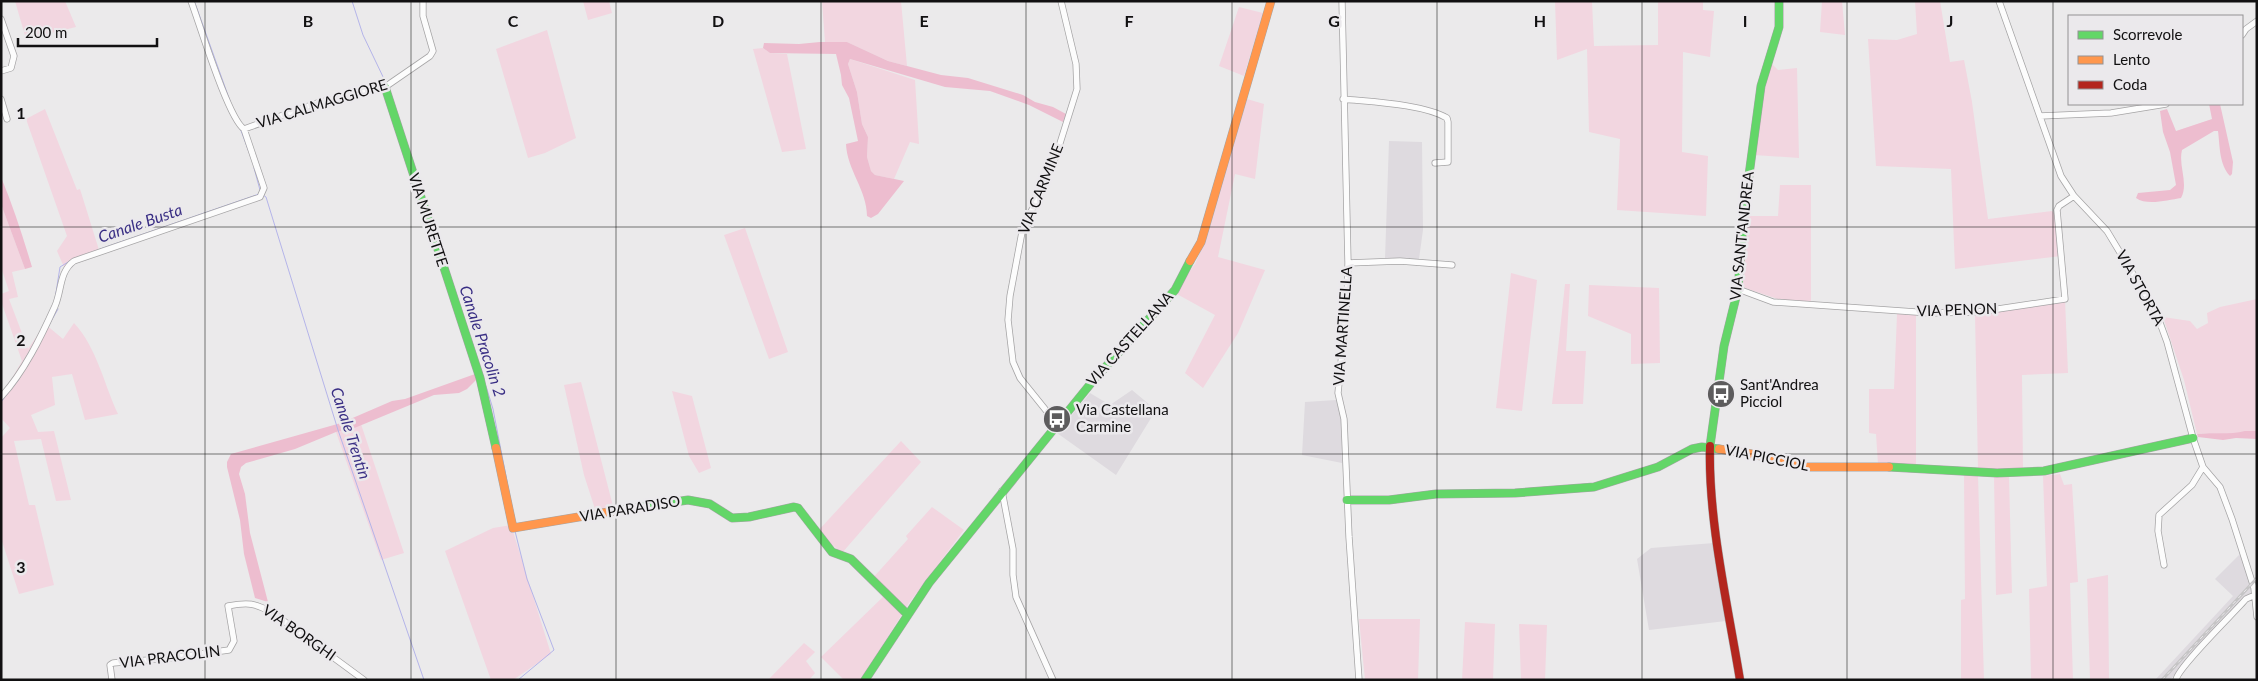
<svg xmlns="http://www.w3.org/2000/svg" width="2258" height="681" font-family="Lato,sans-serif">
<rect width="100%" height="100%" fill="#ebeaeb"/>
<path fill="#dedadf" d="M1389 141 1422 142 1423 230 1419 259H1385Z
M1132 390 1156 410 1116 475 1057 433 1090 393 1110 405Z
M1336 400 1341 415 1342 463 1302 455 1305 402Z
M1714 543 1726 621 1649 630 1637 559 1651 548Z
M2240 554 2253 591 2170 680H2155L2233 596 2215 579Z"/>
<path fill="#f2d6e0" d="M15 1H65L76 27 26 39Z
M583 1H609L612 13 588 20Z
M822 1H901L907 66 888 61 847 42H825Z
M1555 1H1592L1594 46 1658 45V1H1703V10L1714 11 1710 57 1683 52 1682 152 1708 156 1706 216 1617 210 1620 139 1589 132 1587 49 1557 60Z
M1822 1H1842L1845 35 1820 32Z
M1915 1H1940L1950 62 1964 60 1972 102 1988 219 2052 211 2057 217 2061 256 1955 269 1951 169 1876 166 1868 39 1897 40 1917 34Z
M1239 7 1263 13 1244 76 1219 66Z
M547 30 576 138 545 153 528 158 496 49Z
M763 48 770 53 787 54 806 149 782 152 753 49Z
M850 59 915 80 919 144 910 142 894 179 875 175 871 171 867 157 868 137 862 124 857 92 848 64Z
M1770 62 1778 70 1797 68 1799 158 1754 155 1763 87Z
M1247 99 1264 104 1255 179 1235 174 1218 257 1265 270 1238 333 1203 388 1185 373 1215 315 1175 293 1195 264 1204 244Z
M45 109 77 190 80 189 99 250 73 259 64 267 57 251 67 236 26 119Z
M1780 185H1811V303L1781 300 1742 287 1747 216H1778Z
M1 204 25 269 12 272 18 297 9 299 28 349 45 324 63 339 74 323C97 348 104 384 118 414L85 420 72 374 52 377 55 405 31 415 38 432 54 431 71 500 56 501 41 439 14 441 29 505H35L54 585 19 594 1 538V438L10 428 1 418V397L22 361 1 301V294L9 291 1 267Z
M745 228 788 352 769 359 724 235Z
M1511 273 1537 280 1522 411 1496 408Z
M1565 284H1570L1566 351H1586L1583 404H1552Z
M1589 285 1659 288 1660 363 1631 364V334L1588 316Z
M2065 299 2068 373 2022 375 2023 470 1978 469 1975 314Z
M2257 299V431C2248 431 2240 434 2231 434 2220 434 2209 433 2197 434L2184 380 2163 317 2190 321 2197 329 2208 323 2207 313 2220 307Z
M1897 314 1916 315V465L1878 464 1876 434 1869 433V389H1894Z
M581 382 614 510 596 512 584 475 564 385Z
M672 391 692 396 711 468 699 473 689 456Z
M361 424 404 553 381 560 336 432 352 429Z
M901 441 921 462 842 553 817 532Z
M1964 474 1978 475 1984 680H1961V600L1965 599Z
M2060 474 2064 485 2072 484 2078 582 2070 583 2073 680H2031L2029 589 2047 586 2043 476Z
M1994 476 2009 477 2012 593 1996 595Z
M932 507 964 530 909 603 861 680H844L821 657 886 594 871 580 908 539 906 536Z
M511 525 551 654 513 680H491L445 551 493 528Z
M2108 575 2109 680H2090L2087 579Z
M1359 619H1420L1418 680H1365Z
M1465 622 1495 624 1493 680H1462Z
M1519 624 1547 625 1545 680H1521Z
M804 643 815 652 806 661 815 673 809 680H768Z"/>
<path fill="#edbdcf" d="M820 42H847L888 61 941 75 968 78 1023 95 1035 102 1053 107 1066 114 1063 122 1029 105 990 91 945 87 850 59 848 64 857 92 862 124 868 137 867 157 871 171 875 175 904 181 878 214 871 218 867 216C867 190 847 170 846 144L858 141 849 98 842 85 841 75 836 54 770 53 763 48 764 43 799 44Z
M2209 104H2220L2233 162 2232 174 2230 176C2219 164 2220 146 2218 131H2214L2182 150C2178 166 2189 183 2181 198 2168 200 2147 206 2136 198L2138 193 2170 190 2176 185 2170 152 2163 132 2160 111 2167 109 2176 131 2212 119Z
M1 177C13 206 23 237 32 267L25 269 1 204Z
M475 374 479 377 467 389 459 393 434 395 352 429 336 432 295 449 246 463 241 467 239 474 245 494 250 533 268 602 255 598 244 554 240 520 227 467V462L231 454 341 423 392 401 405 399Z
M2245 431H2257V439L2236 438 2223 440 2198 437 2197 434C2214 432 2229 435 2245 431Z"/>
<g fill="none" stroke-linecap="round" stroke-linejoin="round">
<path stroke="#b4b4e9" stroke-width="1" d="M352 1 363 35 386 83
M195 3 230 101
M240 128 249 152
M254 168 260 190
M263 195 266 197 338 430 424 680
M100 249 259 194
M55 299 60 267 73 259
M49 325 58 309
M486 386 493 409 511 502
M1 402 19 379
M515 531 527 579 554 650 518 680"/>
<defs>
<path id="street" d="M191 1C200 25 228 118 244 129
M1342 1 1348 263 1347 301 1338 393 1344 419 1349 537 1359 680
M1999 1 2061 176 2074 196 2107 231 2156 312 2167 342 2193 438 2203 467 2220 487 2232 519 2254 588 2257 617
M1 19 14 56 11 68 1 71
M2242 35 2246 29 2257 21
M1 99 7 119
M1343 99C1371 102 1423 104 1447 118L1448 122V162L1435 163
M2040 116 2111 113 2166 104
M1348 263 1400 261 1452 265
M1738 289 1773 302 1930 313 1978 312 2065 299 2057 210 2059 206 2074 196
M1 397C24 372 41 337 55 306 62 290 59 272 74 261L260 197 264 188 244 129 317 103 385 87 430 56 433 51 423 16V1
M1057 424 1020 378 1013 362 1008 320 1010 296 1022 232 1056 156 1077 89 1076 64 1061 1
M1002 491 1013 549V575L1016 597 1053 680
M2164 565 2158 531 2159 515 2192 485 2203 467
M112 680 110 665 113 663 171 658 229 650 234 641 228 606C248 602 255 603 273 613L364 680
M2176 680C2177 668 2235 612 2246 599L2255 595"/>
<path id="fast" d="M385 87 480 378 496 448
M1710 446 1724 346 1738 289 1744 212 1761 86 1779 27V1
M1889 467 1997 473 2044 471 2193 438
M1347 500H1389L1436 494 1515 493 1594 487 1658 467 1692 449 1702 447 1719 449
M614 511 688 500 710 504 732 518 749 517 794 507 798 508 832 552 851 559 907 614
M865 680 929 583 1092 382 1175 290 1190 261"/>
<path id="slow" d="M1190 261 1201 242 1271 1
M496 448 513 528 614 511
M1719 449 1752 454 1805 467H1889"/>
<path id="jam" d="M1710 446C1708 521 1728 606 1740 680"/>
</defs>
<use href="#street" stroke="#a5a4a5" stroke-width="7"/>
<use href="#fast" stroke="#a5a4a5" stroke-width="9"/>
<use href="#slow" stroke="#a5a4a5" stroke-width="9"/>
<use href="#jam" stroke="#a5a4a5" stroke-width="9"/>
<use href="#street" stroke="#fcfcfc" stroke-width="5.5"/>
<use href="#fast" stroke="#63d668" stroke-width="8"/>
<use href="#slow" stroke="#ff974d" stroke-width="8"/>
<use href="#jam" stroke="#b3261e" stroke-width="8"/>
<defs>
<path id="rail" d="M2162 680 2257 578"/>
</defs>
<use href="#rail" stroke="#c5c4c5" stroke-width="3"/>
<use href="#rail" stroke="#ebe9ec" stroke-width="1" stroke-dasharray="4" stroke-linecap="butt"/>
</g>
<path fill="none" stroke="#111011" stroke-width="1" stroke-opacity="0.55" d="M205 1V680M411 1V680M616 1V680M821 1V680M1026 1V680M1232 1V680M1437 1V680M1642 1V680M1847 1V680M2053 1V680M1 227H2257M1 454H2257"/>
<defs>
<symbol id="bus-disc" viewBox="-11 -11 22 22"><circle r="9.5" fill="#5d5c5d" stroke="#ebe9ec"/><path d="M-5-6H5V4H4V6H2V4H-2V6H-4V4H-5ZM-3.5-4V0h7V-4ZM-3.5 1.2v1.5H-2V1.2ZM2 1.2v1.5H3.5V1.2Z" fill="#fff"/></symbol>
</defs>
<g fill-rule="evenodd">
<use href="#bus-disc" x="1705" y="378" width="32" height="32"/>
<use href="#bus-disc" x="1041" y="403" width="32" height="32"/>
</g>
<g text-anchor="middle" stroke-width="5" stroke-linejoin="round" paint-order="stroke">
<g font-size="15" fill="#111011" stroke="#ebe9ec">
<text transform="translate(322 104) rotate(-17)" y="5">VIA CALMAGGIORE</text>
<text transform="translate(1041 189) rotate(-68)" y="5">VIA CARMINE</text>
<text transform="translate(428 220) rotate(72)" y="5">VIA MURETTE</text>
<text transform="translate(1742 236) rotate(-84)" y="5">VIA SANT'ANDREA</text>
<text transform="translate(2140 288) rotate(61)" y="5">VIA STORTA</text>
<text transform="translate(1957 310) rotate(-2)" y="5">VIA PENON</text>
<text transform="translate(1343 326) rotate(-86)" y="5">VIA MARTINELLA</text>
<text transform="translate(1130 339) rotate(-48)" y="5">VIA CASTELLANA</text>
<text transform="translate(1767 458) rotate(11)" y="5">VIA PICCIOL</text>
<text transform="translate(630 509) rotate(-9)" y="5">VIA PARADISO</text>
<text transform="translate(299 633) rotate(35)" y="5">VIA BORGHI</text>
<text transform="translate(170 657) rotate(-7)" y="5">VIA PRACOLIN</text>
</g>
<g font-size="15" fill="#111011" stroke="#ebe9ec" text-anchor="start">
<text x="1740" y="390">Sant'Andrea<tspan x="1740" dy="17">Picciol</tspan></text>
<text x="1076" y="415">Via Castellana<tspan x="1076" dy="17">Carmine</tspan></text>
</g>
<g font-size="16" font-style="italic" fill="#392e84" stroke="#ebe9ec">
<text transform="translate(140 223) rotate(-19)" y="6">Canale Busta</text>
<text transform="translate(483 341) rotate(72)" y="6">Canale Pracolin 2</text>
<text transform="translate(351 433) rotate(72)" y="6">Canale Trentin</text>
</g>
</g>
<g font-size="16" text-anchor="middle" font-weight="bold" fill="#111011" stroke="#ebe9ec" stroke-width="5" stroke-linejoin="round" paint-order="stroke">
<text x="308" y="27">B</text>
<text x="513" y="27">C</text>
<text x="718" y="27">D</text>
<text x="924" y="27">E</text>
<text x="1129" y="27">F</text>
<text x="1334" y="27">G</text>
<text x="1540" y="27">H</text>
<text x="1745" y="27">I</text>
<text x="1950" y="27">J</text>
<text x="21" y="119">1</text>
<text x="21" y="346">2</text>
<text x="21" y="573">3</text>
</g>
<rect width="2258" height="681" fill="none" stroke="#111011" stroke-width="5"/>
<rect x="2068" y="15" width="175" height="90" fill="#ebe9ec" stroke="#949294"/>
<rect x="2078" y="31" width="25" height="8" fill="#63d668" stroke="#949294"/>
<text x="2113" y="40" font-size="15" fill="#111011">Scorrevole</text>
<rect x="2078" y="56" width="25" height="8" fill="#ff974d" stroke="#949294"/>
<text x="2113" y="65" font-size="15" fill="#111011">Lento</text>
<rect x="2078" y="81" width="25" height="8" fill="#b3261e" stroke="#949294"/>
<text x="2113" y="90" font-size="15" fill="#111011">Coda</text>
<path d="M18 38v8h139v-8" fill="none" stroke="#111011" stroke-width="2.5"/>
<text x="25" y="38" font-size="15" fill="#111011" stroke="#ebe9ec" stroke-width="4" paint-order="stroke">200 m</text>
</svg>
